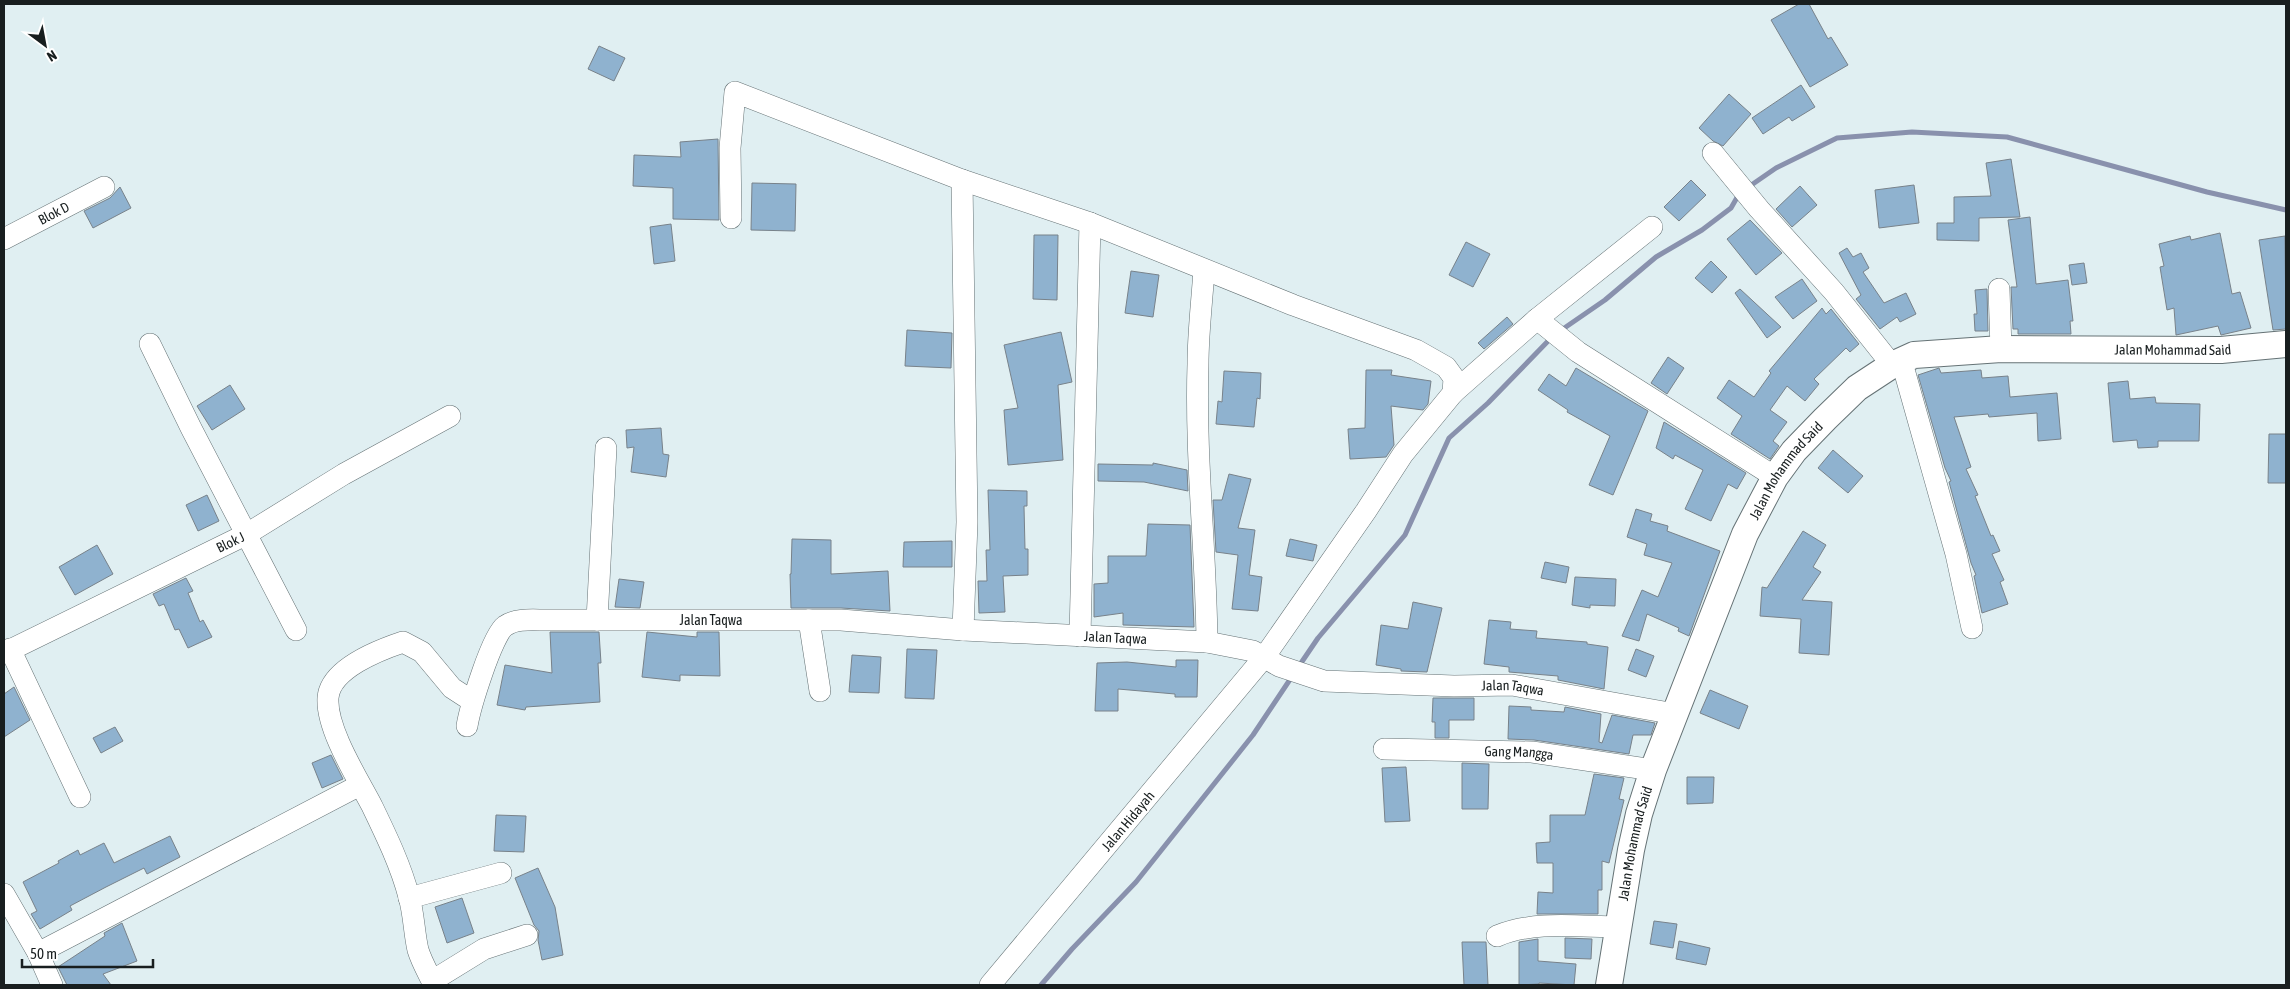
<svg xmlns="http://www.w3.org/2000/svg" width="2290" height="989" font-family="'Asap Condensed',sans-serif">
<rect width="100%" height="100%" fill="#e0eff2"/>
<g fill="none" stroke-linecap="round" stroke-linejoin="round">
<path stroke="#8991ad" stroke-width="5" d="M1747 188 1776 168 1837 138 1912 132 2007 137 2207 192 2286 210
M1560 331 1605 300 1656 257 1702 230 1731 208 1739 194
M1299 666 1318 638 1405 535 1449 438 1488 403 1551 338
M1041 985 1072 949 1136 882 1253 735 1293 675"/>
</g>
<path fill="#8fb2cf" stroke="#78828a" d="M1799 4H1809L1828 39 1831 37 1848 65 1810 87 1771 20Z
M599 46 625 58 614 81 588 69Z
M1801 85 1815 107 1792 121 1789 117 1763 134 1752 118Z
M1729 94 1751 114 1723 146 1713 141 1699 128Z
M718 139 719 220 673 219V188L633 186 634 155 681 157 680 142Z
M2011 159 2020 217 1979 218V241L1937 240V223H1954V197L1991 196 1986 163Z
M1691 180 1706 195 1679 221 1664 207Z
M752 183 796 184 795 231 751 230Z
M1914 185 1919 223 1879 228 1875 190Z
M1800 186 1817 205 1792 227 1776 209Z
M120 187 131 208 93 228 84 211 110 198Z
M2030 217 2036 284 2068 280 2073 321H2070L2071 334H2018V329H2013L2011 287H2017L2008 220Z
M1750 220 1782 253 1756 275 1727 239Z
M671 224 675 261 654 264 650 227Z
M2220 233 2232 294 2240 292 2251 328 2221 335 2218 326 2176 335 2174 308 2167 310 2160 267 2164 266 2159 244 2190 236 2191 240Z
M1034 235H1058L1057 300 1033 299Z
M2285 236 2286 329 2273 330 2259 240Z
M1466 242 1490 254 1473 287 1449 275Z
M1847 248 1853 257 1861 253 1869 268 1863 272 1884 303 1906 293 1916 314 1900 322 1897 317 1880 329 1856 299 1861 295 1839 253Z
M1711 261 1727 277 1712 293 1695 278Z
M2084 263 2087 283 2072 285 2069 265Z
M1131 271 1159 275 1153 317 1125 313Z
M1802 279 1817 301 1793 319 1775 297Z
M1740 289 1781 327 1767 338 1735 293Z
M1987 289 1988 331H1975L1974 314H1977L1975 290Z
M1822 308 1826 314 1831 309 1859 344 1850 352 1846 348 1814 379 1819 384 1805 401 1787 386 1770 410 1787 422 1773 441 1779 446 1770 459 1731 434 1742 416 1717 398 1729 380 1754 397 1771 373 1769 371Z
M1507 317 1513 324 1484 349 1478 343Z
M907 330 952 333 951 368 905 366Z
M1061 332 1072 382 1058 385 1063 460 1008 465 1004 410 1018 408 1004 345Z
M1668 357 1684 368 1667 394 1651 383Z
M1576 368 1648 411 1613 495 1589 485 1610 436 1567 412 1568 410 1538 390 1549 374 1566 386Z
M1939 368 1941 373 1981 370 1982 378 2008 376 2010 397 2057 393 2061 439 2038 441 2037 413 1989 417 1988 414 1954 417 1971 467 1966 469 1978 495 1975 496 1991 536 1993 535 2000 551 1992 554 2004 580 2000 582 2008 604 1982 613 1974 576 1976 575 1971 563 1949 482 1951 481 1945 468 1918 375Z
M1366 370H1392L1391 375 1431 381 1428 404 1423 410 1391 406 1394 445 1386 457 1350 459 1348 429 1365 428Z
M1224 371 1261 373 1260 399 1257 398 1254 427 1216 424 1218 401 1222 402Z
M2128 381 2130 399 2155 397 2156 403 2200 404 2199 441H2158V447L2138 448 2137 440 2113 442 2108 383Z
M230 385 245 409 212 430 197 406Z
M1664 422 1746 473 1737 489 1728 484 1711 521 1685 509 1703 470 1675 455 1673 459 1656 448Z
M661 428 663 454 669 455 666 477 631 472 634 447 627 448 626 430Z
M2269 434H2286V483H2268Z
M1833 450 1863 476 1848 493 1818 468Z
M1153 463 1187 470 1188 491 1144 482 1098 481V464L1153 465Z
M1229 474 1251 479 1238 528 1255 530 1249 575 1262 577 1258 611 1232 609 1238 555 1216 552 1213 500H1222Z
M988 490 1027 491V506H1024L1025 549H1028V575L1003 576 1005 612 979 613 978 581H987L986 550H990Z
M207 495 219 521 198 531 186 505Z
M1636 509 1652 514 1650 521 1668 526 1667 531 1720 551 1689 636 1678 631 1679 628 1647 614 1639 641 1622 636 1642 590 1658 597 1672 563 1644 555 1647 544 1627 537Z
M1148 524 1190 525 1194 627 1123 625V613L1094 617V584L1108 583V556H1146Z
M1803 531 1826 545 1813 567 1821 572 1802 600 1832 602 1829 655 1799 653 1801 619 1760 616 1762 587 1767 588Z
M792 539 831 540V574L888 571 890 611 841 608H791L790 574H791Z
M1290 539 1317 545 1313 561 1286 556Z
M952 541V567H903L904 542Z
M97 545 113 574 75 595 59 567Z
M1545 562 1569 567 1566 583 1541 578Z
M1575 577 1616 579 1615 606 1590 605V608L1572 605Z
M186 578 193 591 188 593 200 622 203 620 212 637 188 648 179 629 175 630 164 604 159 606 153 594Z
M619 579 644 582 640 608 615 607Z
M1413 602 1442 608 1427 672 1401 671V669L1376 665 1381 625 1408 629Z
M1489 620 1511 622 1510 629 1537 631 1536 638 1587 642V644L1608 647 1604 689 1558 680V676L1509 672V667L1484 664Z
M550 632H599L601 663H598L600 702 526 707 525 710 497 705 505 665 552 673Z
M647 632 697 637V632H719L720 676 680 675V681L642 677Z
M907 649 937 650 934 699 905 698Z
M1636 649 1654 656 1646 677 1628 670Z
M852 655 881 657 879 693 849 692Z
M1176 660H1198L1197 697H1175V694L1118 689V711H1095L1097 663 1127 662 1176 667Z
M14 687 30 720 4 737V694Z
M1710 690 1748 706 1739 729 1700 713Z
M1433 698H1474V720H1449V738H1435V722H1432Z
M1509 706 1531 707V710L1564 712 1565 707 1601 714 1599 742 1602 743 1612 715 1655 723 1651 735H1633L1629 754 1534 740 1508 739Z
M115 727 123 741 101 753 93 738Z
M331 755 343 779 322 788 312 763Z
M1462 763 1489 764 1488 809H1462Z
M1406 767 1410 821 1385 822 1382 768Z
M1594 774 1624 778 1619 799 1624 800 1609 863 1602 861V890H1598V914H1537L1538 892 1553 893V863H1537L1536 843 1550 842V815H1585Z
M1687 777H1714L1713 803 1687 804Z
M496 815 526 816 524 852 494 851Z
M170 836 180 857 147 874 144 868 106 887 70 906 72 910 40 929 31 914 37 911 23 882 59 863 58 861 78 850 80 855 104 843 114 863Z
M538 868 555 907 563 955 542 960 538 940 539 931 534 925 515 878Z
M462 898 474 933 447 943 435 907Z
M1654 921 1677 924 1673 948 1650 944Z
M122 923 137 961 103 974 111 985H67L58 967 105 936 104 933Z
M1565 938 1592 939 1591 959 1565 958Z
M1538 939V961L1576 964 1574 985 1539 983V984L1519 985V942Z
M1679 941 1710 948 1706 965 1676 959Z
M1462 942H1486L1488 985H1464Z"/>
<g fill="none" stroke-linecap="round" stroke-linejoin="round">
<defs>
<g id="minor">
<path d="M1713 153 1759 209 1834 292 1892 365"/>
<path d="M962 180 1090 223 1293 305 1416 350 1446 367 1454 378 1453 393 1403 454 1366 511 1265 656 990 985"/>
<path d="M731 218 730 148 735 92 962 180 967 522 963 630"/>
<path id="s1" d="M4 239 104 187"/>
<path d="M1204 270C1202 301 1198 333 1198 364 1195 457 1206 549 1207 642"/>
<path d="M1999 289 2001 349"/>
<path d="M1537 319 1578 352 1775 477"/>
<path d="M150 344 191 428 296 630"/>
<path d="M1901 359 1956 554 1972 628"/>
<path d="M1453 393 1537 319 1652 227"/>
<path d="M597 620 606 448"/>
<path d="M809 620 820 691"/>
<path d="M1080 636 1090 223"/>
<path d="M10 649 80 797"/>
<path id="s2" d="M4 653 247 534 344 474 450 416"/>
<path d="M472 701 452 688 422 652 403 642C379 650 330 669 328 698 326 729 358 779 372 806 386 835 401 866 409 897 414 914 414 933 418 950 421 960 427 971 432 981L484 949 527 935"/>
<path id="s3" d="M467 726C470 708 492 635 505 626 516 618 533 620 546 620H841L963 630 1207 642 1253 651 1279 666 1324 681 1454 686 1512 685 1675 714"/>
<path id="s4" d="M1384 749 1532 752 1653 770"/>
<path d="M4 894 38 953 52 985"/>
<path d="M409 898 501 873"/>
<path d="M1497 936C1535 920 1580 927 1620 927"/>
<path d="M38 953 360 785"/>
</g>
<g id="tertiary">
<path id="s5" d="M1609 985 1631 850 1639 814 1653 770 1745 534 1775 477 1794 451 1825 419 1857 388 1892 365 1914 355 2001 349 2221 350 2286 344"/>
</g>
</defs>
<use href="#minor" stroke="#657275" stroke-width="22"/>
<use href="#tertiary" stroke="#657275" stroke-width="28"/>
<use href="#minor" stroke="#fff" stroke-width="21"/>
<use href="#tertiary" stroke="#fff" stroke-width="26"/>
</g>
<g text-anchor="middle" stroke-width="4" stroke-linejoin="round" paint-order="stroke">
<g font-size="14" fill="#181e1f" stroke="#fff">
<text dy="5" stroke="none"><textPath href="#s1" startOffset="56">Blok D</textPath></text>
<text dy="5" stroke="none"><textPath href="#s5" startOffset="984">Jalan Mohammad Said</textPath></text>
<text dy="5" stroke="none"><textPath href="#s5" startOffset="549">Jalan Mohammad Said</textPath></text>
<text dy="5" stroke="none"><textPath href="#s2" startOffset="252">Blok J</textPath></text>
<text dy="5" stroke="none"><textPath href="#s3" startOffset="315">Jalan Taqwa</textPath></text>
<text dy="5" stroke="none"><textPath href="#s3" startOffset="720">Jalan Taqwa</textPath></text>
<text dy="5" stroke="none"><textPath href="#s3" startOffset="1125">Jalan Taqwa</textPath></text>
<text dy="5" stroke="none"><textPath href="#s4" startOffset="135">Gang Mangga</textPath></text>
<text transform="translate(1128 821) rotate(-50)" y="5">Jalan Hidayah</text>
<text dy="5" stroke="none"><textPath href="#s5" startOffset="144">Jalan Mohammad Said</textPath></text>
</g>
</g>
<rect width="2290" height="989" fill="none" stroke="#181e1f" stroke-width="10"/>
<g transform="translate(45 45) rotate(148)" stroke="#ffffff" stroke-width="4" paint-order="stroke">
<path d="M0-4L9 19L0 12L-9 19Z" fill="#181e1f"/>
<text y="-8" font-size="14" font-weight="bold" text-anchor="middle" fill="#181e1f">N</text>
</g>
<path d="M22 959v8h131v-8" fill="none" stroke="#181e1f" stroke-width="2.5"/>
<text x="30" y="959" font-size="15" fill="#181e1f" stroke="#ffffff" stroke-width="4" paint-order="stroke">50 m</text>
</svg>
